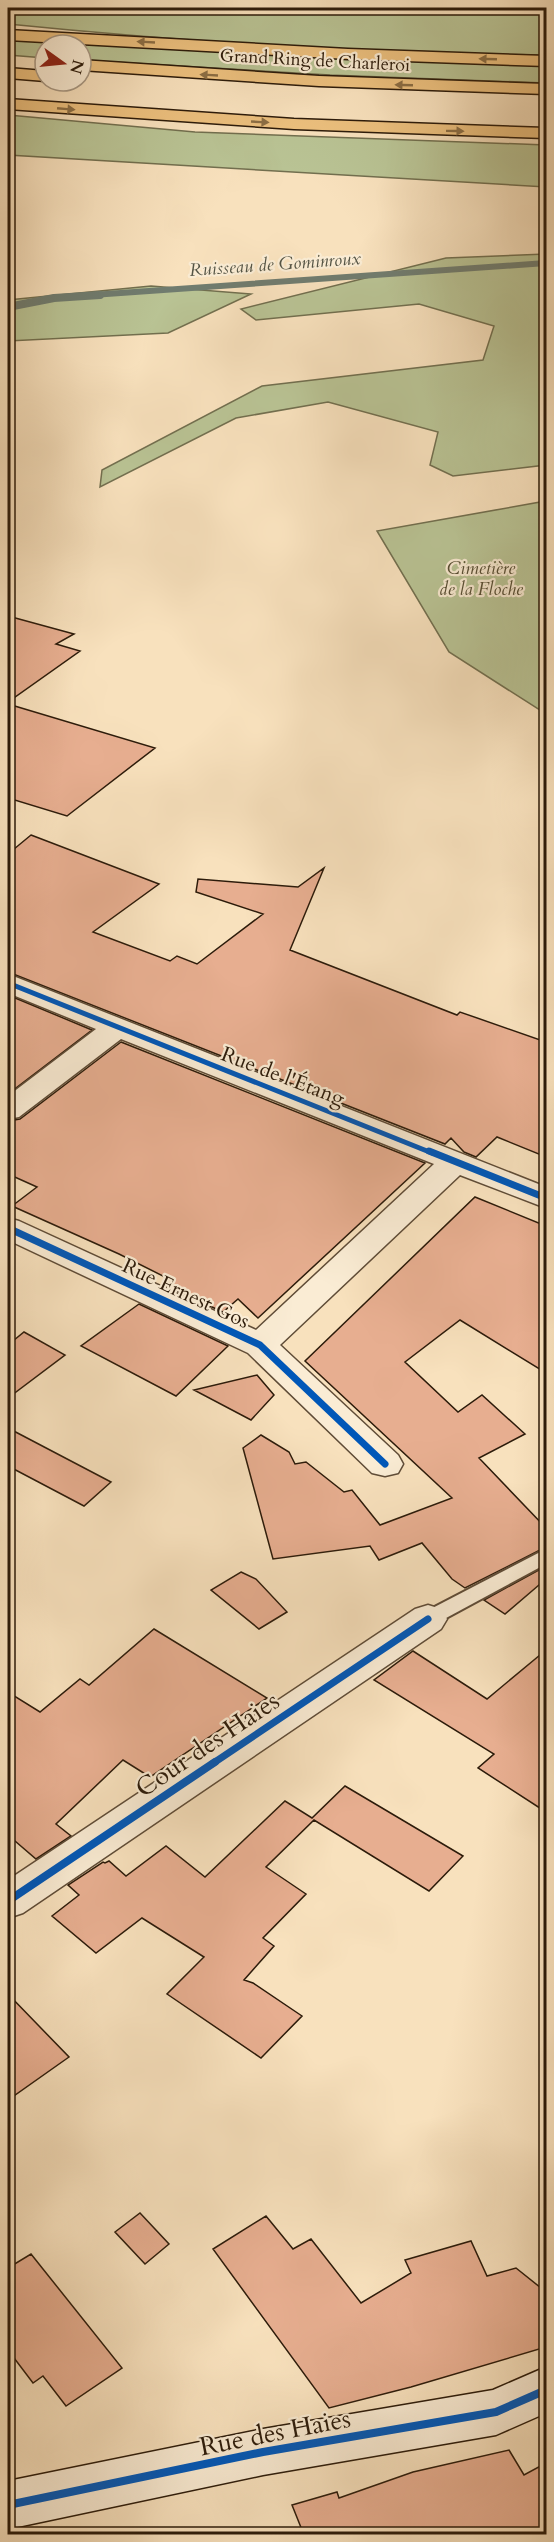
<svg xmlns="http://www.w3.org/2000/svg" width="554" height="2542" font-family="Cardo,serif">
<rect width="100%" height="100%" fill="#f8e1bd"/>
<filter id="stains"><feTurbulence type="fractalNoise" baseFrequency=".00333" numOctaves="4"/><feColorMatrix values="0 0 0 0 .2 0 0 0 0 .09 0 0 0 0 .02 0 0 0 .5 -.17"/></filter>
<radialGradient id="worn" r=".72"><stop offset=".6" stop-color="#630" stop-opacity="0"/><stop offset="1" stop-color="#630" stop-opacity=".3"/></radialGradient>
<path fill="#b9c394" stroke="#726f4f" stroke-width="1.5" d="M8 8H546V55C367 53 186 42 8 24Z
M8 37 458 63H546V83L330 75 81 60V45H45V58L8 55Z
M8 115 195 132 546 145V187L8 155Z
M546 254V465L453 476 430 465 438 432 328 402 236 418 100 487 102 470 262 386 483 360 494 326 419 304 256 320 241 309 446 258Z
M151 286 251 294 168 333 8 341V300Z
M546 501V714L449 652 377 531Z"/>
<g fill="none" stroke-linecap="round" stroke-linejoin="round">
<path stroke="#707c6f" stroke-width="6" d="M78 296 546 263"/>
<path stroke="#707c6f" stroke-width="8" d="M8 307 54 298 100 295"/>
</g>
<path fill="#e7ae90" stroke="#2c1b0a" stroke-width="1.5" d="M8 616 74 634 56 644 80 651 8 702Z
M8 704 155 748 67 816 8 798Z
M31 835 159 884 93 932 170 961 177 956 197 964 263 914 196 892 198 879 298 887 324 868 290 950 457 1015 460 1012 546 1042V1157L497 1137 476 1157 464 1152 451 1138 445 1144 8 972V854Z
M8 995 92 1030 8 1094Z
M121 1042 425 1163 258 1318 238 1299 223 1312 166 1286 173 1281 119 1254 12 1206 37 1187 8 1174V1121L20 1119Z
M475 1197 546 1226V1373L460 1320 405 1362 458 1412 482 1395 525 1434 479 1458 546 1528V1547L465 1588 452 1579 422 1543 379 1560 370 1546 273 1559 243 1448 261 1435 289 1452 295 1464 306 1462 344 1492 352 1490 380 1525 452 1498 305 1361Z
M139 1304 228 1346 176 1396 81 1346Z
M24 1332 65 1355 8 1398V1345Z
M257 1375 274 1395 251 1420 194 1390Z
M8 1428 111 1482 84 1506 8 1466Z
M546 1566V1579L505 1614 484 1600Z
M241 1572 256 1579 287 1612 259 1629 211 1590Z
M154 1629 267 1698 150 1777 123 1760 56 1824 71 1836 36 1859 8 1835V1692L40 1712 80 1679 89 1685Z
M546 1650V1812L478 1768 494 1754 374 1680 413 1651 487 1699Z
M345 1786 463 1856 429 1891 314 1820 266 1867 306 1894 263 1938 274 1946 244 1980 253 1983 302 2016 261 2058 167 1994 204 1957 142 1918 96 1953 52 1916 79 1895 68 1885 103 1862 105 1863 109 1861 126 1876 166 1846 205 1877 285 1801 312 1818Z
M8 1994 69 2057 8 2100Z
M140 2213 169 2244 145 2264 115 2232Z
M266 2216 293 2249 311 2239 361 2303 411 2273 405 2260 471 2241 487 2276 516 2268 546 2292V2347L411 2387 329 2408 213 2249Z
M31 2254 122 2368 66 2406 43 2376 33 2383 8 2350V2268Z
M509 2450 524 2475 546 2463V2535H304L292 2505 337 2492 339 2498 413 2472Z"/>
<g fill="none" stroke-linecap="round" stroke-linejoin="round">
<defs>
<path id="lane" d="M546 1549V1564L435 1624 428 1626 421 1624 419 1619 421 1614Z"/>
<path id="street" d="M8 974 546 1187V1208L460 1175 280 1345 398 1455 403 1464 398 1473 385 1476 372 1473 248 1353 8 1240V1218L19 1221 256 1330 434 1164 121 1039 19 1117 8 1119V1096L96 1029 8 993Z
M428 1605 441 1609 447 1619 441 1629 23 1913 8 1918V1880L415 1609Z"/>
<path id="secondary" d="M546 2367V2413L496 2435 263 2475 8 2529V2481L263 2429 493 2390Z"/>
<path id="highway" d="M8 30 348 49 546 56V66L348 59 8 40Z
M81 60 319 76 546 84V94L319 86 81 70Z
M8 68 45 71V81L8 78Z
M8 99 294 119 546 128V138L294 129 8 109Z"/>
</defs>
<use href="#lane" stroke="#5f4c37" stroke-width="4"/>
<use href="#street" stroke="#5f4c37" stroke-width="3"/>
<use href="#secondary" stroke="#2c1b0a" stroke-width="3"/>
<use href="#highway" stroke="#2c1b0a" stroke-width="3"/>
<use href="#lane" fill="#faecd4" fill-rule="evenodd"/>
<use href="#street" fill="#faecd4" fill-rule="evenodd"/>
<use href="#secondary" fill="#faecd4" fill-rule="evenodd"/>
<use href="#highway" fill="#ecc07e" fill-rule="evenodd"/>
<defs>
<path id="cycleway-far2" d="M8 983 432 1153"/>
<path id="cycleway-far1" d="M429 1151 546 1198
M8 1228 260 1345 385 1464
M212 1764 428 1619"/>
<path id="cycleway" d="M8 1901 215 1762
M8 2505 263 2452 496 2412 546 2390"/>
</defs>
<use href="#cycleway-far2" stroke="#faecd4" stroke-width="8"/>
<use href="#cycleway-far1" stroke="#faecd4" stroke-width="10"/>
<use href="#cycleway" stroke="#faecd4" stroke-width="12"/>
<use href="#cycleway-far2" stroke="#0057b8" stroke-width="5"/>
<use href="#cycleway-far1" stroke="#0057b8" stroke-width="7"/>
<use href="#cycleway" stroke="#0057b8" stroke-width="8"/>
</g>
<defs><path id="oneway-solid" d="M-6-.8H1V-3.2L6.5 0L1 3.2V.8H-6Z" transform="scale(1.5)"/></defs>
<g fill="#8c6e44">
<use href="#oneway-solid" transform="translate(146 42) rotate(-177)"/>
<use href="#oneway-solid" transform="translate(488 59) rotate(-178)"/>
<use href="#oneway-solid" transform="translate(209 75) rotate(-177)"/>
<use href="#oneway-solid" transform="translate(404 85) rotate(-178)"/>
<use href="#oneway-solid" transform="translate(66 109) rotate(5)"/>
<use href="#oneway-solid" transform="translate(260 122) rotate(3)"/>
<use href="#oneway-solid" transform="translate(455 131) rotate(1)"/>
</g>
<g text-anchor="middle" stroke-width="4.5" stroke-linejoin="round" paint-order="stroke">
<g font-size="18" fill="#2c1b0a" stroke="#faecd4">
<text transform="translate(315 60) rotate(3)" y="6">Grand Ring de Charleroi</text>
</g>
<g font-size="18" font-style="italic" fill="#545445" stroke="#faecd4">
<text transform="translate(275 264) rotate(-4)" y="6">Ruisseau de Gominroux</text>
</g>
<g font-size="18" font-style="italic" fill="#564d33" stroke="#faecd4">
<text x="481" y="574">Cimetière<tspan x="481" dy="21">de la Floche</tspan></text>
</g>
<g font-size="21" fill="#2c1b0a" stroke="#faecd4">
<text transform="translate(283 1076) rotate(21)" y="7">Rue de l'Étang</text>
<text transform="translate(186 1293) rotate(25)" y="7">Rue Ernest Gos</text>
</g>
<g font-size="26" fill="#2c1b0a" stroke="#faecd4">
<text transform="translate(207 1744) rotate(-34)" y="9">Cour des Haies</text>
<text transform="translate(275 2432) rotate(-11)" y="9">Rue des Haies</text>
</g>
</g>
<rect width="554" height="2542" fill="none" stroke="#f8e1bd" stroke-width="30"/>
<rect x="9" y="9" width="536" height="2524" fill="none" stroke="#2c1b0a" stroke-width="3"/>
<rect x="15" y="15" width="524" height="2512" fill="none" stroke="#2c1b0a" stroke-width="1.5"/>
<g transform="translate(63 63) rotate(105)"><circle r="28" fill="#faecd4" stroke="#a89883" stroke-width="1.5"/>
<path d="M0-4.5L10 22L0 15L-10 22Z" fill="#8f2418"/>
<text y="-9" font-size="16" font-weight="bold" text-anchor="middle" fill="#2c1b0a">N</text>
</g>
<rect width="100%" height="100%" filter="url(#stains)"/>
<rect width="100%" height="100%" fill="url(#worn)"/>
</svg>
